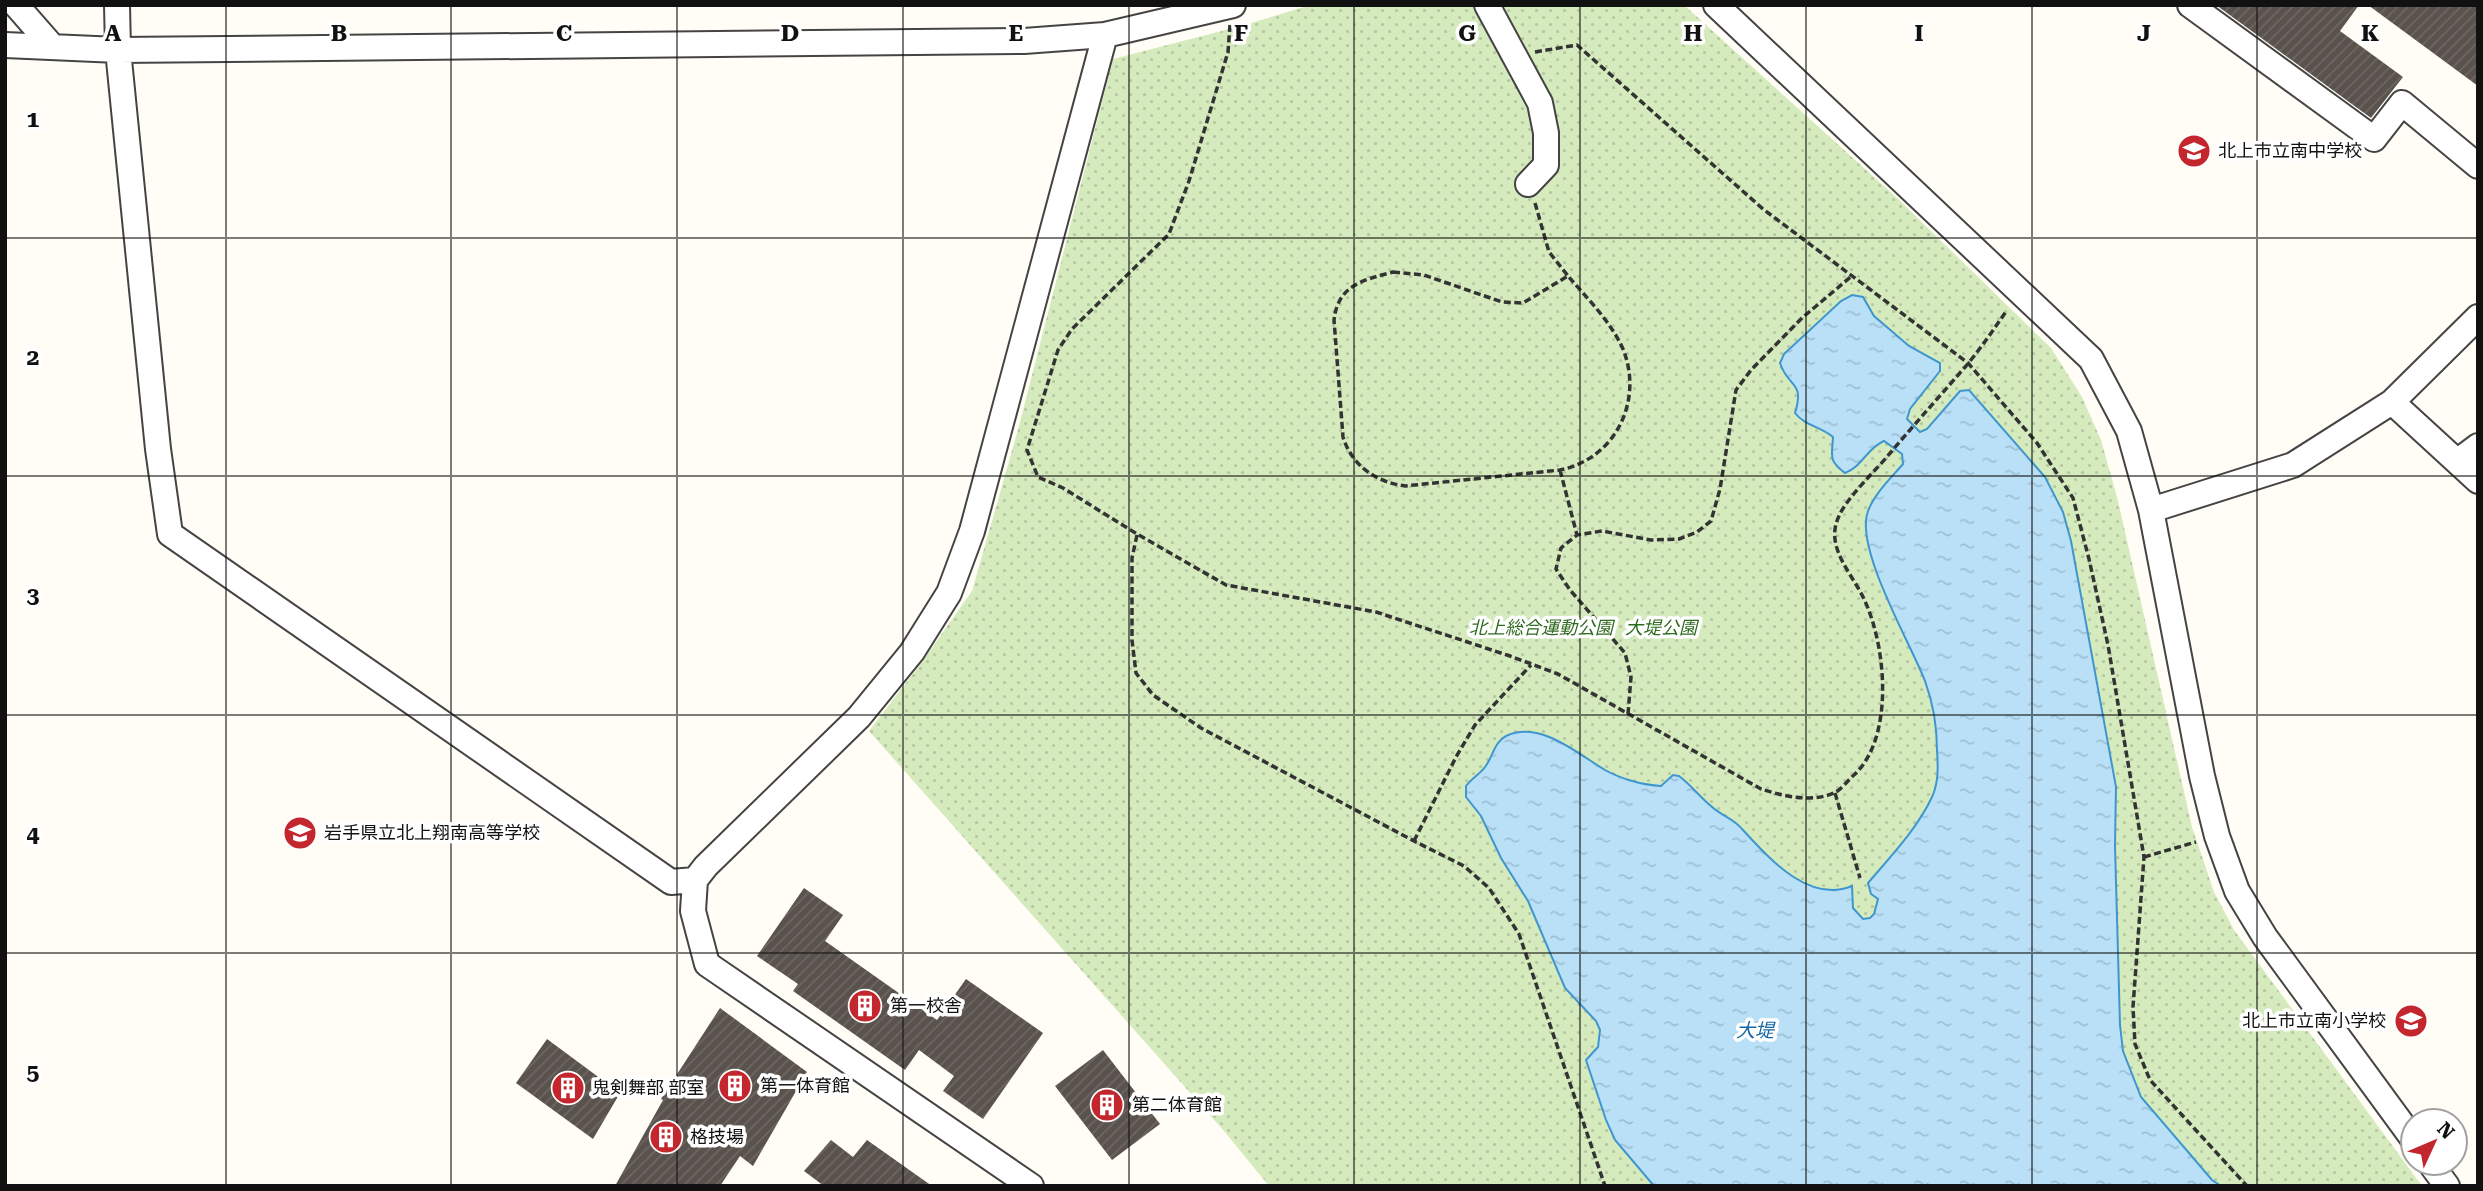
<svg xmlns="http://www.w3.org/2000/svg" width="2483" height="1191" font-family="'Roboto Serif','Noto Sans JP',serif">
<defs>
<pattern id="park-dots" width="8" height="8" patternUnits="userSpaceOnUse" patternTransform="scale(1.75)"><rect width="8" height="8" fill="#d5ebbd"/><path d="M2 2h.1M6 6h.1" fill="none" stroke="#b6c8a1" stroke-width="1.8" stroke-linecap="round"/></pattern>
<pattern id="water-ripples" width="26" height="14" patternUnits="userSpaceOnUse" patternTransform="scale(1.75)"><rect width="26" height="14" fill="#b9e0f7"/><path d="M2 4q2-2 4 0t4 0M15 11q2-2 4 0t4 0" fill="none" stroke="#9ebfd3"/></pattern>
<pattern id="building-hatch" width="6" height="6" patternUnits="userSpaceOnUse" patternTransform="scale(1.75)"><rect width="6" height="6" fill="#5a524d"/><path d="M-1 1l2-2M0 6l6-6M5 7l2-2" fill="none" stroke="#6d6662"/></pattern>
</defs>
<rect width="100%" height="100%" fill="#fffdf5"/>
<path fill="url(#park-dots)" d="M1311 5H1684L1896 197 2051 348 2082 397 2101 440 2118 501 2192 827 2214 892 2234 930 2422 1186H1269L1224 1131 869 731 919 666 972 591 1019 426 1113 59 1241 26Z"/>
<path fill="url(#water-ripples)" stroke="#3f96cf" stroke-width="2" d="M1852 295 1863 297 1874 316 1909 346 1940 363V371L1910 409 1907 419 1920 432 1927 429 1960 391 1969 390 2045 477 2063 512 2071 541 2116 787 2115 846 2120 1025 2123 1051 2141 1097 2212 1180 2221 1186H1654L1615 1140 1606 1120 1586 1060 1598 1047 1600 1030 1596 1021 1565 988 1528 901 1501 858 1481 816 1466 797V786C1472 778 1480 774 1485 767 1493 757 1494 742 1506 736 1540 720 1578 754 1605 770 1621 779 1643 785 1661 786L1673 775 1679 776C1691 785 1700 797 1711 806 1720 815 1734 819 1742 829 1768 857 1808 904 1852 886L1853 908 1863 919 1870 918 1874 914 1878 899 1871 894 1868 883C1891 856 1917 829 1932 797 1939 782 1938 765 1937 750 1937 727 1933 703 1925 681 1911 644 1854 548 1868 511 1875 493 1891 478 1903 464L1902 454 1884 441C1867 448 1862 467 1845 473 1828 460 1832 457 1833 437 1820 426 1805 426 1795 413 1805 381 1788 388 1780 363L1784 354 1841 301Z"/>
<path fill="url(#building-hatch)" d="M2216 5H2359L2340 31 2403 77 2371 118Z
M2368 5H2478V86Z
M804 888 843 915 825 941 937 1020 966 979 1043 1033 983 1119 943 1091 954 1076 919 1050 905 1070 793 991 798 984 757 956Z
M720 1008 807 1072 753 1166 740 1156 720 1186H615L663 1100 661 1099Z
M547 1039 620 1093 593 1139 516 1083Z
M1103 1050 1160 1124 1112 1160 1055 1086Z
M831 1140 853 1157 867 1140 932 1186H824L804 1171Z"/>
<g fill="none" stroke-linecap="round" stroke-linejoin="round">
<defs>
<path id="minor" d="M16 5 51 45
M117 5 118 50 158 449 170 534 671 882 695 880
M1487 5 1540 103 1546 133V165L1528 184
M1716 5 2091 359 2129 431 2151 510 2202 776 2217 836 2237 891 2265 937 2413 1139
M2190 5 2374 139 2402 103 2478 166
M5 45 118 50 1024 41 1105 35 1233 5
M2392 402 2478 481
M2458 461 2478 446
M2151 510 2293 465 2392 402 2478 317
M2430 1163 2447 1186
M1031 1186 707 964 693 911 695 880 706 866 859 717 912 652 949 593 972 531 1105 35"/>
</defs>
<use href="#minor" stroke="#444" stroke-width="28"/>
<path stroke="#333" stroke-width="3.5" stroke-dasharray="7 3.5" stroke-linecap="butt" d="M1230 25 1228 52 1189 181 1169 234 1072 329 1058 350 1027 450 1038 477 1063 488 1137 534 1226 585 1376 612 1510 656 1558 674 1761 789C1783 796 1811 803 1834 793 1841 790 1848 780 1854 775 1895 737 1886 645 1864 599 1852 573 1824 547 1839 516 1847 498 1872 474 1886 458 1912 427 1939 397 1966 366 1981 348 1994 329 2007 310
M1535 52 1577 45 1763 209 1968 363 2037 443 2073 498 2089 559 2108 645 2144 857 2133 1007 2135 1044 2150 1080 2247 1186
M1535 203 1549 252 1568 276
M1393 272 1424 275 1502 302 1523 303 1568 276C1587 298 1611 322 1623 349 1644 401 1615 459 1560 470L1405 486C1376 482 1352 466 1343 437L1334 320C1338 285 1363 280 1393 272Z
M1560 470 1577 535
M1137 535 1132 558V640L1136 673 1153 695 1201 728 1414 841 1464 866 1489 888 1519 934 1605 1186
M1628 714 1631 677 1625 653 1570 590 1556 569 1561 548 1577 535 1602 531 1651 540 1679 539 1697 532 1711 521 1720 489 1736 390 1751 370 1802 318 1853 275
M1835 793 1860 878
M1414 841 1456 757 1475 725 1531 665
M2144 857 2196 842"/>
<use href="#minor" stroke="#fff" stroke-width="24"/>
</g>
<path fill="none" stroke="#111" stroke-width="2" stroke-opacity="0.55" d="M226 5V1186M451 5V1186M677 5V1186M903 5V1186M1129 5V1186M1354 5V1186M1580 5V1186M1806 5V1186M2032 5V1186M2257 5V1186M5 238H2478M5 476H2478M5 715H2478M5 953H2478"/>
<defs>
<symbol id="school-disc" viewBox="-11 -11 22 22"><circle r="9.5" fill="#c4262e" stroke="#fff"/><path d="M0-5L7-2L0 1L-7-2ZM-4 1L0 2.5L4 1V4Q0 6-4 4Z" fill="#fff"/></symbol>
<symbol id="building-disc" viewBox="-11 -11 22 22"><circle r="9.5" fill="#c4262e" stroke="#fff"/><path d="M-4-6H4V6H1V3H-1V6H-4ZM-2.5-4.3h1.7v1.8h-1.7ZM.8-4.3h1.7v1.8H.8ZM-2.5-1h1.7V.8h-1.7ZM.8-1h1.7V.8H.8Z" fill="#fff"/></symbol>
</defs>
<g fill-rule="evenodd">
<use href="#school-disc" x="2175" y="132" width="38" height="38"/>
<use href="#school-disc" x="281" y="814" width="38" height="38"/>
<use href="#building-disc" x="846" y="987" width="38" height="38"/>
<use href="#school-disc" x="2392" y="1002" width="38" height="38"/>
<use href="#building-disc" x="716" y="1067" width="38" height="38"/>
<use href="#building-disc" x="549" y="1069" width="38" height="38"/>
<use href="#building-disc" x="1088" y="1086" width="38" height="38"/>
<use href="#building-disc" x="647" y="1118" width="38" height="38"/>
</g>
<g text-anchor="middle" stroke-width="7" stroke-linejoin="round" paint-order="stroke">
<g font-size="18" fill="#111" stroke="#fff" text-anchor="start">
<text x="2218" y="157">北上市立南中学校</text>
<text x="324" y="839">岩手県立北上翔南高等学校</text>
<text x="890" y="1012">第一校舎</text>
<text x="2386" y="1027" text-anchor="end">北上市立南小学校</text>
<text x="760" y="1092">第一体育館</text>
<text x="592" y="1094">鬼剣舞部 部室</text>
<text x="1132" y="1111">第二体育館</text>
<text x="690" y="1143">格技場</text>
</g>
<g font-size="18" font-style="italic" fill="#2f6b1f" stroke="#fff">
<text x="1541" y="634">北上総合運動公園</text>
<text x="1661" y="634">大堤公園</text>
</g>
<g font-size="19" font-style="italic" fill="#1768a6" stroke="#fff">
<text x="1755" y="1037">大堤</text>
</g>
</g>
<g font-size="23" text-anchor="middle" font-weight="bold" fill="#111" stroke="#fff" stroke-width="7" stroke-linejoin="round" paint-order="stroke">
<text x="113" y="41">A</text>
<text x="339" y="41">B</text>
<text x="564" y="41">C</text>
<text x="790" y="41">D</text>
<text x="1016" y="41">E</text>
<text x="1241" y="41">F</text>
<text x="1467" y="41">G</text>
<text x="1693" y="41">H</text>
<text x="1919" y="41">I</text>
<text x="2144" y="41">J</text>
<text x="2370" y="41">K</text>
<text x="33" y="127">1</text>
<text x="33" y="365">2</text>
<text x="33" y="603">3</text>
<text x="33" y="842">4</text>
<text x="33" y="1080">5</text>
</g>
<rect width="2483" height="1191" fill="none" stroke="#111111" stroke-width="14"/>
<g transform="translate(2434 1142) rotate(46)"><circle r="33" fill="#ffffff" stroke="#a0a0a0" stroke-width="2"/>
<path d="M0-5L12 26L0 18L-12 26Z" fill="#c4262e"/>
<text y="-10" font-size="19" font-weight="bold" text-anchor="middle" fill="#111111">N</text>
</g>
</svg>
